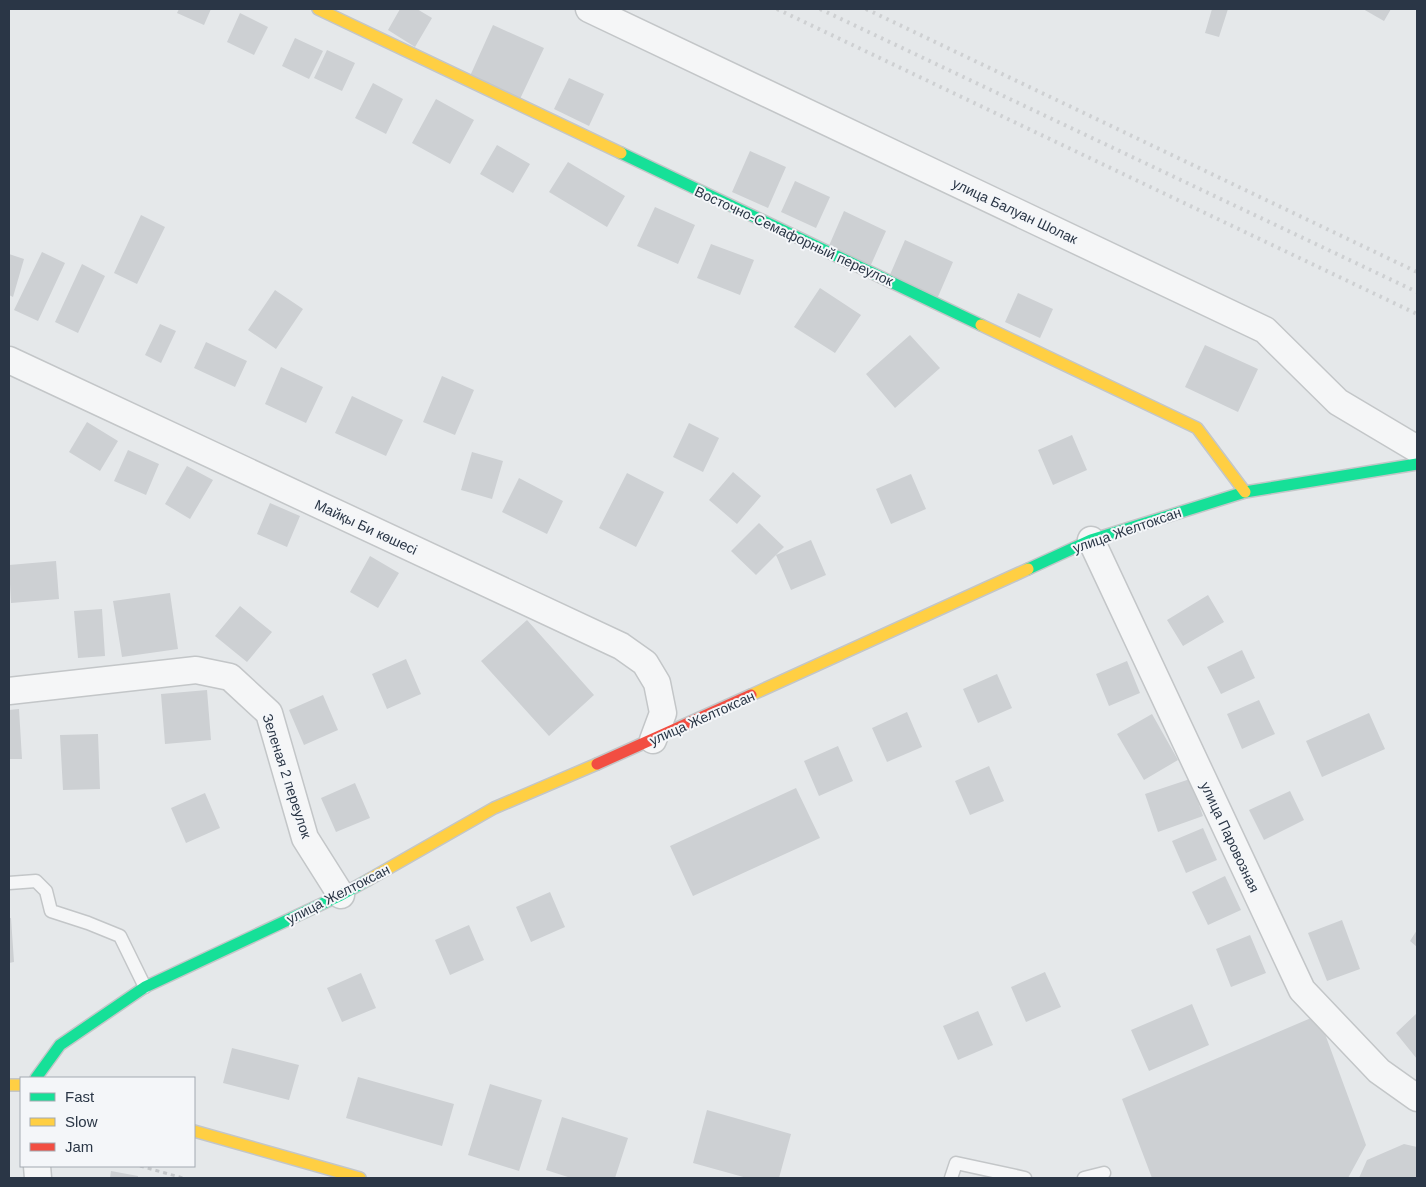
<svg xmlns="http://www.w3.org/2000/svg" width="1426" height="1187" font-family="Helvetica,sans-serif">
<rect width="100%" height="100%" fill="#e5e8ea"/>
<path fill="#cdd0d3" d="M179 9H211L204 25 177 13Z
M400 9H417L432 18 415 47 388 30Z
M1212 9H1228L1219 37 1205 33Z
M1363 9H1391L1384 21Z
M240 13 268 27 254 55 227 42Z
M493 25 544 48 520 99 470 76Z
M295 38 323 51 309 79 282 66Z
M327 50 355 63 342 91 314 78Z
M569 78 604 94 589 126 554 109Z
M373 83 403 99 386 134 355 118Z
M436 99 474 120 450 164 412 143Z
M497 145 530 164 513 193 480 174Z
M750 151 786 167 768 208 732 192Z
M568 162 625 196 607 227 549 192Z
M795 181 830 197 816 228 781 212Z
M655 207 695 225 678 264 637 246Z
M844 211 886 231 870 267 828 248Z
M141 215 165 227 137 284 114 273Z
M905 240 953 262 937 299 889 277Z
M711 244 754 260 740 295 697 278Z
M42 252 65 263 38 321 14 310Z
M9 254 24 259 13 297 9 295Z
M82 264 105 276 78 333 55 322Z
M820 288 861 315 835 353 794 327Z
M275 290 303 309 276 349 248 330Z
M1018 293 1053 309 1040 338 1005 322Z
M160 324 176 331 161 363 145 355Z
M910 335 940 368 895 408 866 374Z
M206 342 247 361 235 387 194 368Z
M1205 345 1258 369 1238 412 1185 387Z
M281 367 323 387 306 423 265 404Z
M442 376 474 390 455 435 423 422Z
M352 396 403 420 386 456 335 433Z
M87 422 118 441 100 471 69 452Z
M689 423 719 438 703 472 673 457Z
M1072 435 1087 470 1053 485 1038 450Z
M128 450 159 464 146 495 114 481Z
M472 452 503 461 492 499 461 490Z
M187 466 213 480 190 519 165 504Z
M733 472 761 496 737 524 709 500Z
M627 473 664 492 636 547 599 528Z
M911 474 926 509 891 524 876 489Z
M519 478 563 501 547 534 502 512Z
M270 503 300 516 287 547 257 534Z
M759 523 784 547 756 575 731 551Z
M811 540 826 575 791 590 776 555Z
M370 556 399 573 378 608 350 592Z
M56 561 59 599 11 603 9 565Z
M170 593 178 649 122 657 113 601Z
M1208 595 1224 622 1183 646 1167 620Z
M240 606 272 632 247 662 215 636Z
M102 609 105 656 78 658 74 611Z
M527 620 594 695 549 736 481 661Z
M1242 650 1255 678 1221 694 1207 667Z
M406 659 421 694 387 709 372 674Z
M1127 661 1140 693 1109 706 1096 674Z
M997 674 1012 708 978 723 963 689Z
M207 690 211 740 165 744 161 694Z
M323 695 338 730 304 745 289 710Z
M1259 700 1275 734 1242 749 1227 714Z
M19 709 22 759H9V710Z
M907 712 922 747 887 762 872 728Z
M1369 713 1385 749 1322 777 1306 741Z
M1152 714 1178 760 1144 780 1117 734Z
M98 734 100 789 63 790 60 735Z
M838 746 853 781 819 796 804 761Z
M989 766 1004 801 970 815 955 781Z
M1190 779 1203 816 1158 832 1145 794Z
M355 783 370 818 336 832 321 798Z
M796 788 820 838 693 896 670 846Z
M1290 791 1304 820 1264 840 1249 810Z
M205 793 220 828 186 843 171 808Z
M1203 828 1217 860 1186 873 1172 841Z
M1225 876 1241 910 1208 925 1192 892Z
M550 892 565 927 531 942 516 907Z
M9 918H11L14 962 9 963Z
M1342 920 1360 969 1327 981 1308 933Z
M469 925 484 960 450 975 435 940Z
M1417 930V947L1410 941Z
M1250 935 1266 973 1231 987 1216 949Z
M1045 972 1061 1007 1026 1022 1011 987Z
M361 973 376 1008 342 1022 327 988Z
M1192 1004 1209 1045 1149 1071 1131 1030Z
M978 1011 993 1045 958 1060 943 1026Z
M1417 1013V1059L1396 1033Z
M1318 1015 1366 1145 1348 1178H1152L1122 1099Z
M232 1048 299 1065 289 1100 223 1083Z
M358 1077 454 1104 442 1146 346 1118Z
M490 1084 542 1100 519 1171 468 1155Z
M707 1110 791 1134 779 1178H747L693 1163Z
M562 1117 628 1138 615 1178H571L546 1170Z
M1404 1144 1417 1147V1178H1359L1367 1160Z
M111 1171 138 1176V1178H110Z"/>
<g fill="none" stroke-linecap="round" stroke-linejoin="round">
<defs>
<path id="lane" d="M9 883 36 881 46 891 51 911 88 923 120 936 145 987
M951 1178 956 1163 1025 1178
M1084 1178 1104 1173"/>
<path id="street" d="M589 9 1265 330 1338 402 1417 449
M9 360 621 646 645 663 657 683 663 713 653 740
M1091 540 1302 990 1379 1071 1417 1098
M9 691 196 670 230 677 269 713 305 838 341 895
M37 1166 38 1178"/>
<path id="fast" d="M621 153 981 325
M1028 569 1091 540 1245 492 1417 464
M36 1078 60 1045 145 987 341 895 368 880"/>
<path id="slow" d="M318 9 621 153
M981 325 1197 428 1245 492
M751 695 1028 569
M368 880 494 808 597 764
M9 1085H21
M194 1131 360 1178"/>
<path id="jam" d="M597 764 751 695"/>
</defs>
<use href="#lane" stroke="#c3c6c8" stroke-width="15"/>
<use href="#street" stroke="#c3c6c8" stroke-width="29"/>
<use href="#fast" stroke="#c3c6c8" stroke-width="14"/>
<use href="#slow" stroke="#c3c6c8" stroke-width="14"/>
<use href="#jam" stroke="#c3c6c8" stroke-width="14"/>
<path stroke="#c4c7ca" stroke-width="3" stroke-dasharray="4 4" stroke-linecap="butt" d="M140 1166 183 1178"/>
<use href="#lane" stroke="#f5f6f7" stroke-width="12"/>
<use href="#street" stroke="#f5f6f7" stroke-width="26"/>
<use href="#fast" stroke="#16e098" stroke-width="11"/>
<use href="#slow" stroke="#ffcf43" stroke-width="11"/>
<use href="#jam" stroke="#f24e42" stroke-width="11"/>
<path stroke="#ced0d2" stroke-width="4" stroke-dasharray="2.5 5" stroke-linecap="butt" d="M777 9 1417 314
M820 9 1417 292
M866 9 1417 272"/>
</g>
<g text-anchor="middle" stroke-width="4" stroke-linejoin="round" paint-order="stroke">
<g font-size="14" fill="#2a3646" stroke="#f4f6f9">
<text transform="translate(1015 211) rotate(25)" y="5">улица Балуан Шолак</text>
<text transform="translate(794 236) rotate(25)" y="5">Восточно-Семафорный переулок</text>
<text transform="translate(366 527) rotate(25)" y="5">Майқы Би көшесі</text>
<text transform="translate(1127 530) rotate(-19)" y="5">улица Желтоксан</text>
<text transform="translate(702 718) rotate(-24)" y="5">улица Желтоксан</text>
<text transform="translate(287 776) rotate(72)" y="5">Зеленая 2 переулок</text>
<text transform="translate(1230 837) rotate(65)" y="5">улица Паровозная</text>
<text transform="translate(338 894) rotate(-27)" y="5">улица Желтоксан</text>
</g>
</g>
<rect width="1426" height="1187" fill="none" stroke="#2a3646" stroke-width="20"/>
<rect x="20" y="1077" width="175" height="90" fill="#f4f6f9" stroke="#a3a9b1"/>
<rect x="30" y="1093" width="25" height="8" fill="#16e098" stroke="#a3a9b1"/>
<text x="65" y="1102" font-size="15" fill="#2a3646">Fast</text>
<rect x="30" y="1118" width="25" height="8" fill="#ffcf43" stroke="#a3a9b1"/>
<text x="65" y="1127" font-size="15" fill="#2a3646">Slow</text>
<rect x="30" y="1143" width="25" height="8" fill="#f24e42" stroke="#a3a9b1"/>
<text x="65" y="1152" font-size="15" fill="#2a3646">Jam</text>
</svg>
